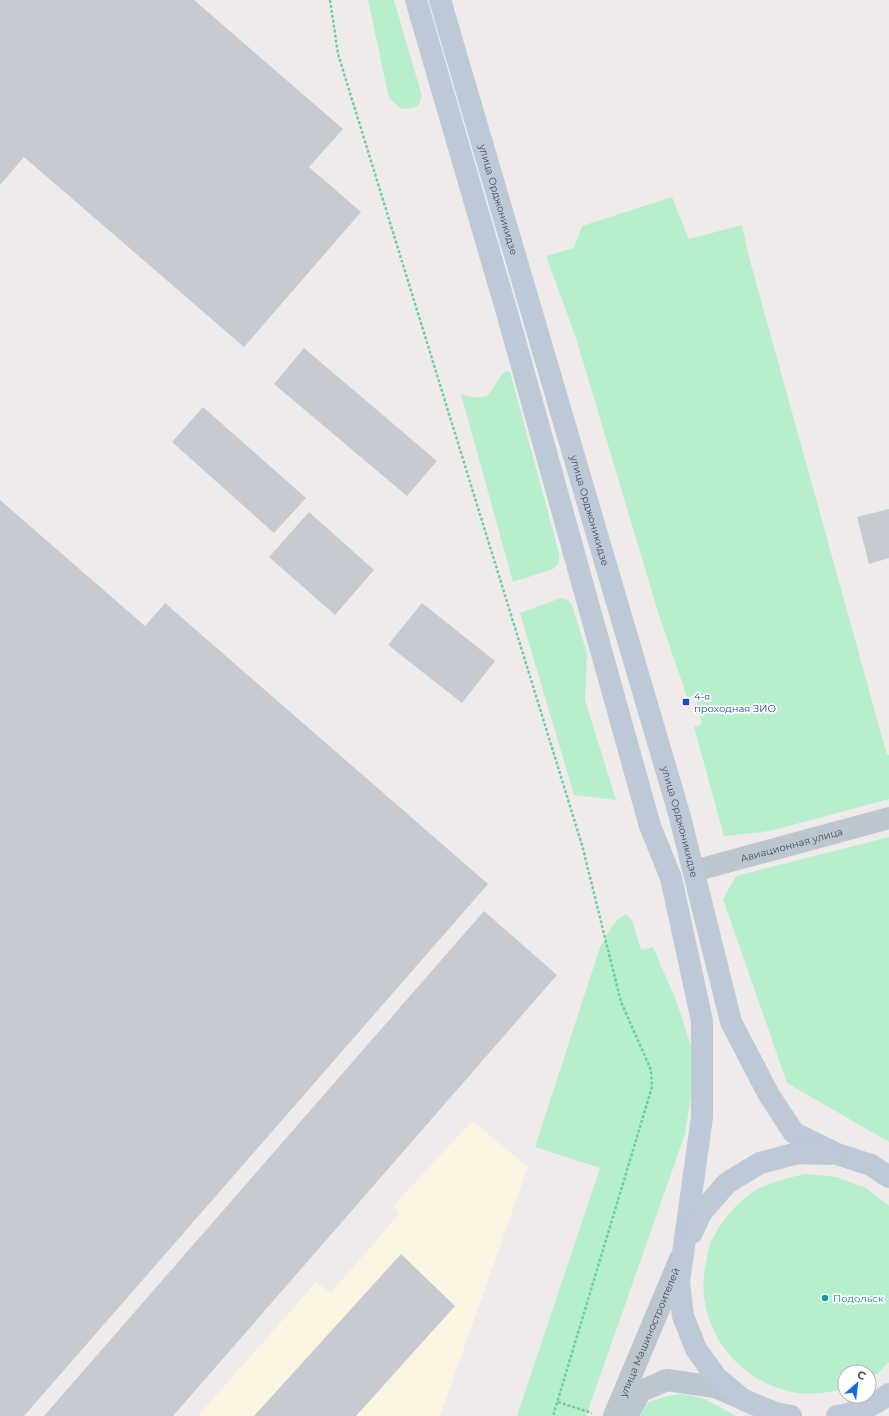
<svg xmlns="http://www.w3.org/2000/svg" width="889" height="1416" font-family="Montserrat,sans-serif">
<rect width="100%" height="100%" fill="#efebeb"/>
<path fill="#fcf4e2" d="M472 1121 528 1167 440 1416H198L316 1282 331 1293 399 1214 394 1205Z"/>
<path fill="#b7efcc" d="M368 0H394L422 96 419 105 413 108 401 109 389 98Z
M672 197 689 239 742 225 749 257 887 755H889V799L770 831 724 836 694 727 702 724 695 696 687 697 659 615 576 338 546 256 574 248 582 226Z
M505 371 510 372 559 553V563L553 569 513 582 461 394C493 404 487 392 505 371Z
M561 598 568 600 572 605 587 653 585 700 616 800 574 795 520 613Z
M889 837V1142L787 1083 723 899 736 876Z
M627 914 632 920 641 950 653 947 677 1003 691 1046 692 1089 685 1134 586 1416H517L600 1168 535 1147 599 950C607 936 612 920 627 914Z
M805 1174 837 1177 866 1188 889 1206V1362L878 1373 869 1378V1372H845V1389C826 1393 807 1396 788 1391 731 1377 693 1320 706 1262 707 1256 708 1250 710 1244 718 1226 731 1209 746 1197 763 1183 785 1179 805 1174Z
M682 1394 705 1399 736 1416H630C647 1401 659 1397 682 1394Z"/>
<path fill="#c8cad1" d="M0 0H194L343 129 309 167 361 212 244 347 24 157 0 185Z
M304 348 437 461 407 496 274 384Z
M203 407 306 498 274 533 172 442Z
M0 500 145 626 165 603 488 884 24 1416H0Z
M889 509V558L869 564 857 517Z
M309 512 374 570 335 615 269 557Z
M422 603 495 661 462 703 388 645Z
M484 911 557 975 173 1416H44Z
M401 1254 455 1306 356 1416H254Z"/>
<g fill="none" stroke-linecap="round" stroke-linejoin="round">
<path stroke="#6ece9e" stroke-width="2.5" stroke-dasharray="3 2" stroke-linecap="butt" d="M330 0 338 54 582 845 621 1002 651 1070 652 1087 553 1416
M558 1402 592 1413"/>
<path stroke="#bcc6cf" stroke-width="22" id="s1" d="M694 871 889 818"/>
<g stroke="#bcc6cf" stroke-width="22">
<path id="s2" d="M614 1416 680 1259"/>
<path d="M626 1416 641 1391 667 1380 715 1387 738 1397"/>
</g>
<g stroke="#bdc9d6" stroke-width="22">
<path d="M416 0 508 316 650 826 671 878 702 1021V1117L679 1282 683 1316 696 1349 716 1377 742 1399 775 1413 791 1416"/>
<path id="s3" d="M440 0 680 817 731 1022 769 1095 794 1133 837 1154 871 1165 889 1177"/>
<path d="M692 1233 701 1213 727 1183 760 1163 798 1153 830 1154"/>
<path d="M837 1416C855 1414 875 1405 889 1394"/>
</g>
</g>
<rect fill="#1a4fb4" stroke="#fff" stroke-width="1.5" x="682" y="698" width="8" height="8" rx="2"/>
<circle fill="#0f9aa8" stroke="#fff" stroke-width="1.5" cx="825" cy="1298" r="4"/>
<g text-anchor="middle" stroke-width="3.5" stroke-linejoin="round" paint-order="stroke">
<g font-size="10" fill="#444f59" stroke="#fff">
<text dy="4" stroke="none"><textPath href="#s3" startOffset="208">улица Орджоникидзе</textPath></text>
<text dy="4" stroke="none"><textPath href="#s3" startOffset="532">улица Орджоникидзе</textPath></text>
<text dy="4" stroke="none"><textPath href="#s3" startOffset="856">улица Орджоникидзе</textPath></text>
<text dy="4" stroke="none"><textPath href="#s1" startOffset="101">Авиационная улица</textPath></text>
<text dy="4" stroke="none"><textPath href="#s2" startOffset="91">улица Машиностроителей</textPath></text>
</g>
<g font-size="10" fill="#164399" stroke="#fff" text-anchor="start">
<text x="694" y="700">4-я<tspan x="694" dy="12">проходная ЗИО</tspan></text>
</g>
<g font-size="10" fill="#0d838f" stroke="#fff" text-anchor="start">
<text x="833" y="1302">Подольск</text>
</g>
</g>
<g transform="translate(857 1384) rotate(28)"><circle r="19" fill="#ffffff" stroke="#b4b9bd"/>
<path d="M0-3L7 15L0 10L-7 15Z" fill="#136fe1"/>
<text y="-6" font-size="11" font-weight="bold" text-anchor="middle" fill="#444f59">С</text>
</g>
</svg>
